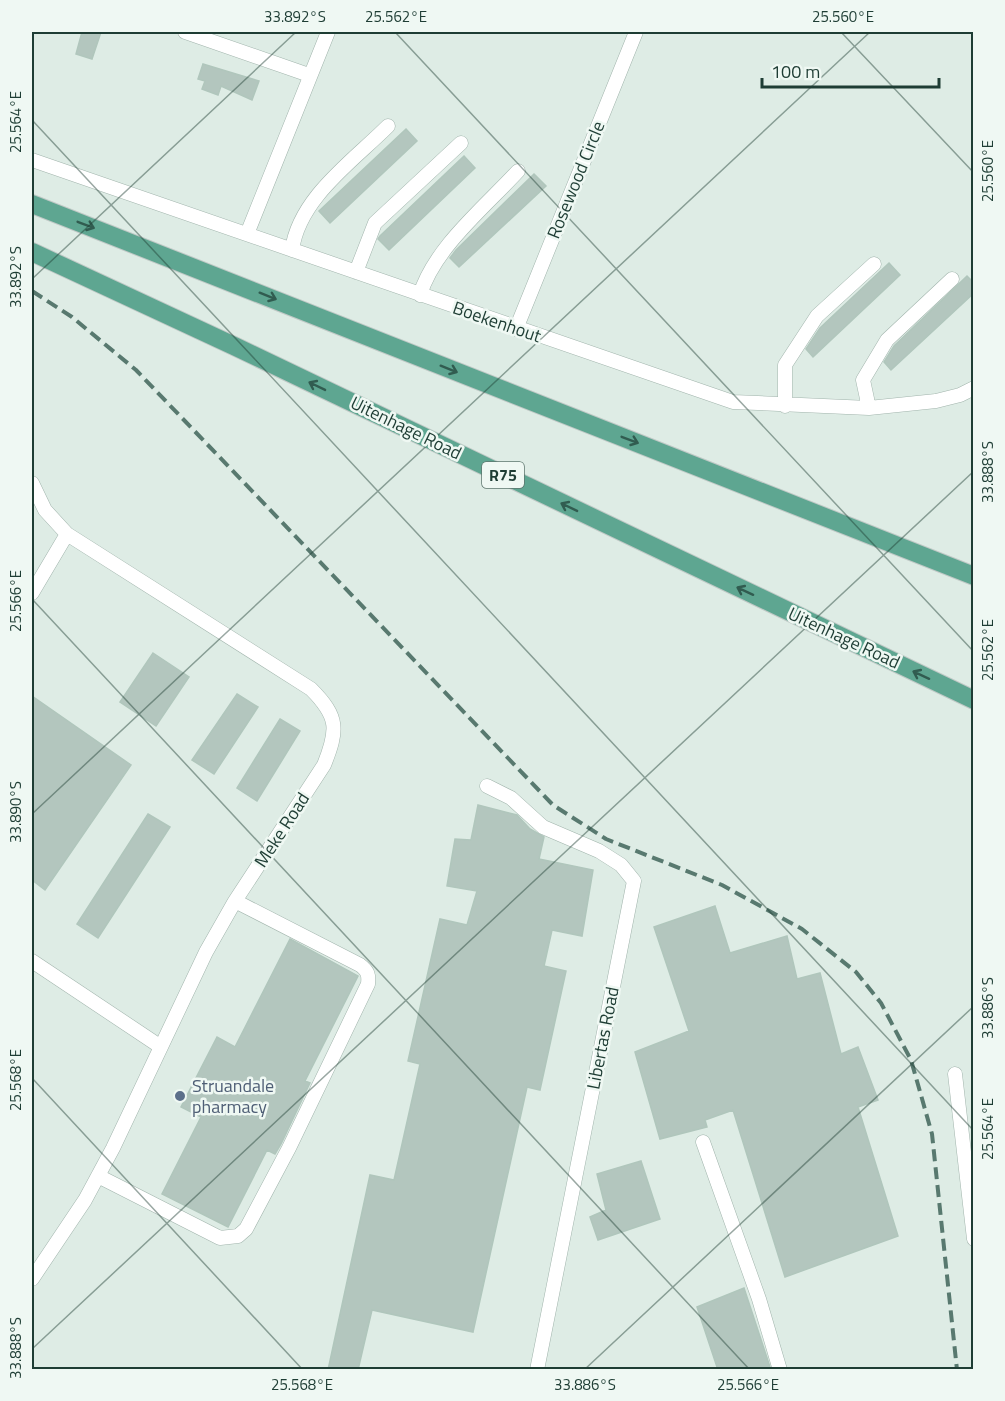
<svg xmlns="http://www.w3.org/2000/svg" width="1005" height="1401" font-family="'Titillium Web',sans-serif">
<rect width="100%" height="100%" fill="#deece5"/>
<path fill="#b3c6be" stroke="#b0c6bc" stroke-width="1.5" d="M82 32H101L92 59 76 54Z
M203 64 259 81 252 100 221 86 218 95 202 89 205 81 198 79Z
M406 129 417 141 330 223 319 211Z
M464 156 475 168 389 250 378 239 380 236Z
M534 174 546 186 459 267 450 258 456 250Z
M889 263 900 275 813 357 806 349 820 328Z
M967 276 974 283V293L891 370 884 362 894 346Z
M153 653 189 677 156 726 120 702Z
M237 694 258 707 214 774 192 760Z
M32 696 131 765 45 890 32 880Z
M280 719 300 731 257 801 237 788Z
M478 805 517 815 530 829 544 837 539 859 593 870 582 936 552 930 544 966 566 971 540 1090 527 1087 473 1332 372 1310 358 1370H328L370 1175 394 1180 420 1064 408 1061 440 919 467 925 477 891 447 886 455 839 471 840Z
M148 814 170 827 98 938 77 924Z
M715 906 730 953 787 936 797 979 820 973 841 1054 858 1047 878 1100 858 1107 898 1236 785 1277 733 1110 705 1120 707 1127 660 1139 635 1052 689 1031 654 927Z
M290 939 358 976 305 1081 310 1083 281 1144 275 1154 267 1150 228 1227 162 1194 201 1117 181 1107 217 1037 235 1047Z
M641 1161 660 1219 598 1240 590 1217 606 1210 597 1174Z
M744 1288 770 1367 763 1370H718L697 1307Z"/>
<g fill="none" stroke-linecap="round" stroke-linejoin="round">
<defs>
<path id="minor" d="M185 32 309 75
M32 160 733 402 869 408 936 401 960 395 974 388
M247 234 328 32
M292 250C299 198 353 161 388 126
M356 272 375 223 461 143
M420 295C434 248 485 207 518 171
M516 329 636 32
M785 406V365L817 316 874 264
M869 408 863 380 887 340 952 279
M32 483 45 510 67 534 311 689C339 717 338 730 324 765L235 901 206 952 113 1148 85 1200 32 1279
M32 593 67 534
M487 786 511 798 543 827 599 851 621 865 634 881 537 1370
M32 961 161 1047
M955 1074 974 1239
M703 1142 759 1299 780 1370
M98 1176 220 1238 238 1236 246 1229 289 1148 368 984C369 975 368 971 360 965L235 901"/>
<path id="major" d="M32 204 974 576
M32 252 234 346 974 700"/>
</defs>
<use href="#minor" stroke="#a1b4ac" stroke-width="15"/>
<use href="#major" stroke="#c0c9c6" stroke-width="20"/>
<use href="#minor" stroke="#fff" stroke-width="14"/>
<use href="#major" stroke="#5ea691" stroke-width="18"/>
<path stroke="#58796f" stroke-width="4" stroke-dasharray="12 6" stroke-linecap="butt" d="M32 291 72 317 136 370 553 805 606 839 722 885 802 929 856 972 881 1003 911 1060 932 1134 957 1370"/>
</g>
<defs><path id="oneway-shaft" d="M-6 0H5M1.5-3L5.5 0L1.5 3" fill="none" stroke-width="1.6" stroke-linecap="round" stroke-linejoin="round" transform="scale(1.5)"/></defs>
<g stroke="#315c50">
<use href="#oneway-shaft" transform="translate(86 225) rotate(21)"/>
<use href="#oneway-shaft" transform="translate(268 296) rotate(22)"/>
<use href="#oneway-shaft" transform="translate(449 369) rotate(22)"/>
<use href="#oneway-shaft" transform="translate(317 386) rotate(-154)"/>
<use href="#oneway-shaft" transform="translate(630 440) rotate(21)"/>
<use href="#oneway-shaft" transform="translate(569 507) rotate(-154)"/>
<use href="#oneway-shaft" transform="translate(745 591) rotate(-155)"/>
<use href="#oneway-shaft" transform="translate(921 675) rotate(-155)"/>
</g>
<path fill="none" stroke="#1e3d34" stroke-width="1.5" stroke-opacity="0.45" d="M395 32 974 652M841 32 974 173M32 120 974 1131M32 279 296 32M32 599 750 1370M32 814 870 32M32 1078 303 1370M32 1349 974 471M584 1370 974 1006"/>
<circle fill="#5c6f8a" stroke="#eff8f3" stroke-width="2" cx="180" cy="1096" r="6"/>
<g text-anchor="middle" stroke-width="5" stroke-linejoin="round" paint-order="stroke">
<rect fill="#eff8f3" stroke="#5d756d" stroke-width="1.5" x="482" y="462" width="42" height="26" rx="4.5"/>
<g font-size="16" font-weight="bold" fill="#1e3d34">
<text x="503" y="481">R75</text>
</g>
<g font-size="18" fill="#1e3d34" stroke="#eff8f3">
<text transform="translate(576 180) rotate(-68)" y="6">Rosewood Circle</text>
<text transform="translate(497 322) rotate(19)" y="6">Boekenhout</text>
<text transform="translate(406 428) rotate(26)" y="6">Uitenhage Road</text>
<text transform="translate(844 638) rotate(25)" y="6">Uitenhage Road</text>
<text transform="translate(282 830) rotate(-57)" y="6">Meke Road</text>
<text transform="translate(603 1038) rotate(-79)" y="6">Libertas Road</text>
</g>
<g font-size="18" fill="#4e5e75" stroke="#eff8f3" text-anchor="start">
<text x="192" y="1092">Struandale<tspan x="192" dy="21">pharmacy</tspan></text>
</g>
</g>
<rect width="1005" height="1401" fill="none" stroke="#eff8f3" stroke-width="66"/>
<path d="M762 78v9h177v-9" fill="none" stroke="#1e3d34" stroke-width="3"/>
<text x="771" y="78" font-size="18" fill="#1e3d34" stroke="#eff8f3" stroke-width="4.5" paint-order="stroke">100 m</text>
<rect x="33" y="33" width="939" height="1335" fill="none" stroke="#1e3d34" stroke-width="2"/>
<g font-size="15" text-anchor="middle" fill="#1e3d34">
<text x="295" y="22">33.892°S</text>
<text x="396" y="22">25.562°E</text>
<text x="843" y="22">25.560°E</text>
<text transform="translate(16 122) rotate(-90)" y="5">25.564°E</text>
<text transform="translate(988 171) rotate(-90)" y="5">25.560°E</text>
<text transform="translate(16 277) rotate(-90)" y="5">33.892°S</text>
<text transform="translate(988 472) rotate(-90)" y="5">33.888°S</text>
<text transform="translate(16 601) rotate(-90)" y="5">25.566°E</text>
<text transform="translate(988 650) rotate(-90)" y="5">25.562°E</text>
<text transform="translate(16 812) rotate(-90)" y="5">33.890°S</text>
<text transform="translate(988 1008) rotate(-90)" y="5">33.886°S</text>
<text transform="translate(16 1080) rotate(-90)" y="5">25.568°E</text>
<text transform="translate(988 1129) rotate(-90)" y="5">25.564°E</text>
<text transform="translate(16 1348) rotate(-90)" y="5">33.888°S</text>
<text x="302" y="1390">25.568°E</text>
<text x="585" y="1390">33.886°S</text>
<text x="748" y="1390">25.566°E</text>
</g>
</svg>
